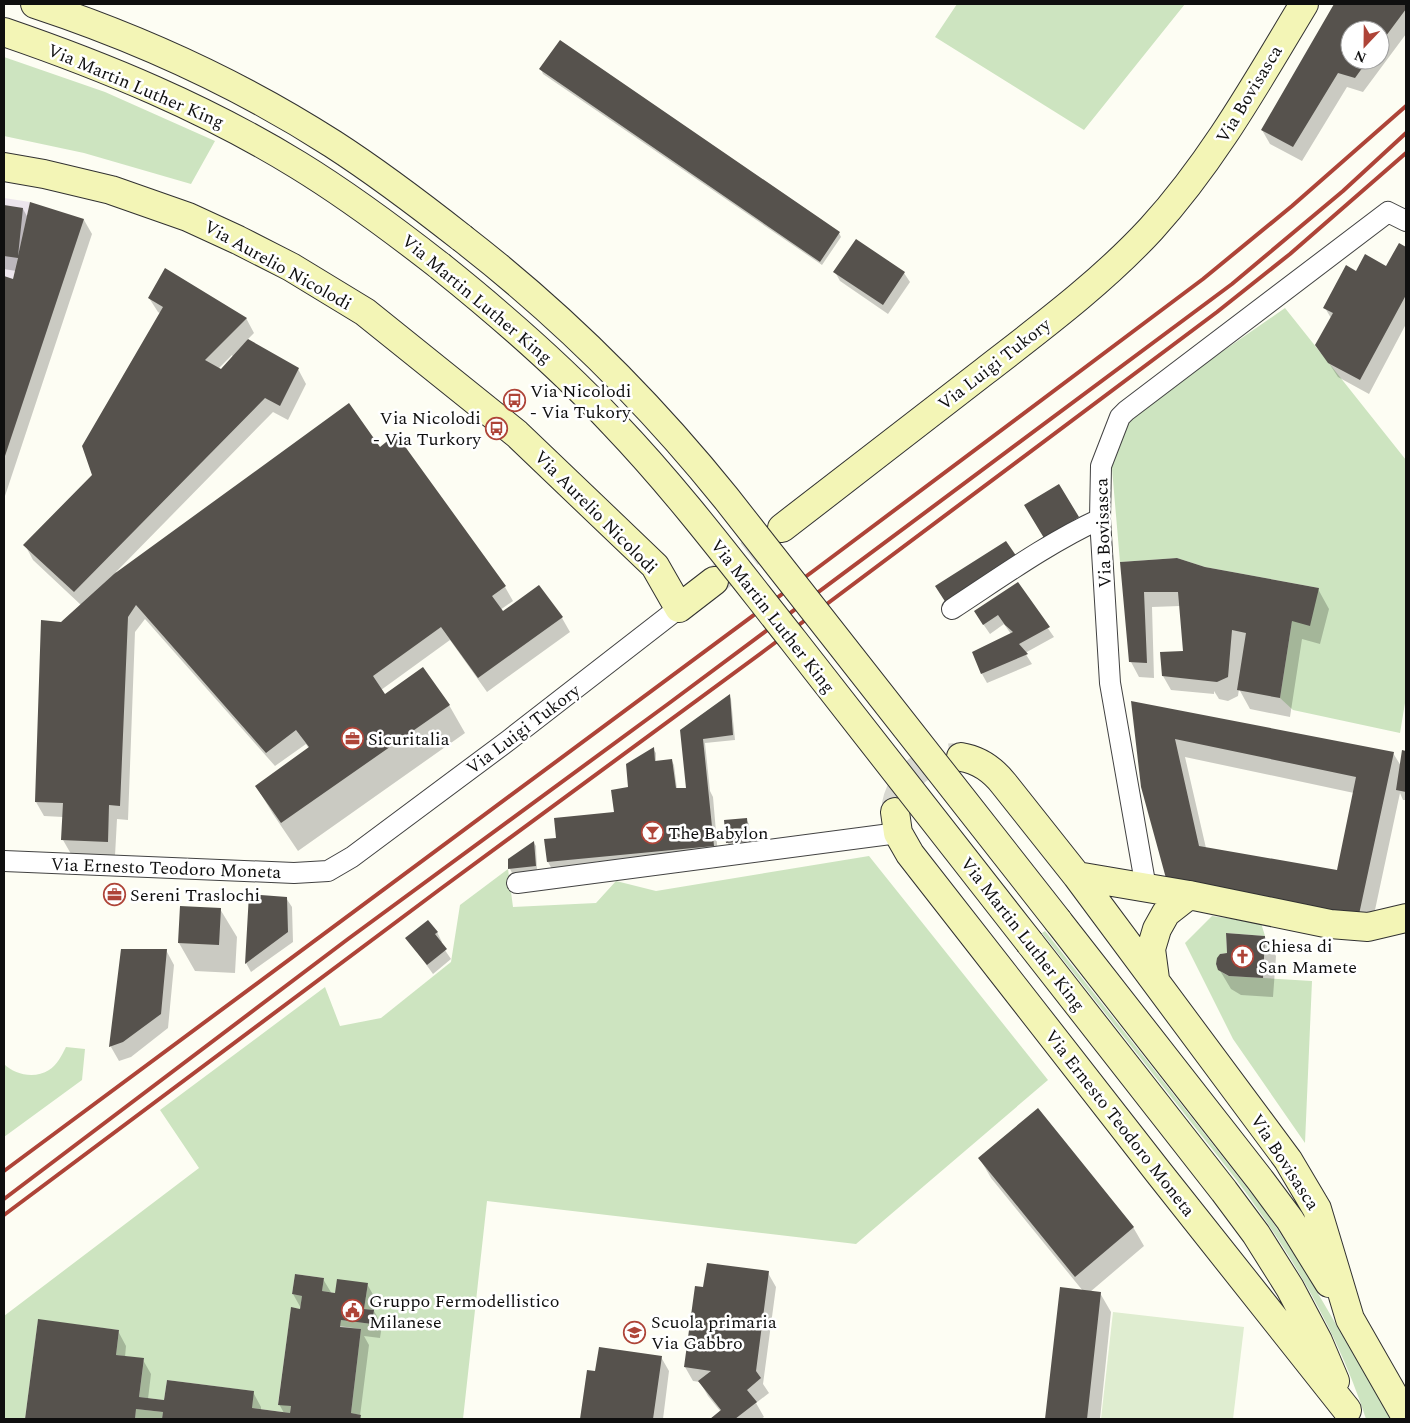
<svg xmlns="http://www.w3.org/2000/svg" width="1410" height="1423" font-family="Spectral,serif">
<rect width="100%" height="100%" fill="#fdfdf3"/>
<path fill="#ece5ec" d="M4 198 30 202 13 279 4 306Z"/>
<path fill="#cde4c0" d="M957 4H1185L1084 130 935 37Z
M4 57 105 92 215 141 191 184 84 153 4 136Z
M1285 308 1406 460V697L1400 733 1293 710 1280 698 1292 621 1319 588 1205 567 1177 558 1120 562 1111 457 1128 417Z
M869 856 1048 1080 856 1244 487 1201 463 1419H360V1415L351 1413 361 1329 340 1326 341 1320 372 1324 374 1310 364 1309 368 1283 335 1293 322 1291 324 1278 295 1274 292 1294 302 1296 300 1309 291 1308 278 1404 291 1406 290 1413 252 1408 253 1391 167 1380 164 1400 139 1397 144 1359 116 1355 119 1330 38 1320 25 1419H4V1316L199 1168 160 1110 325 987 340 1026 381 1018 451 962 460 905 508 869 513 907 596 903 616 881 656 891Z
M1212 916 1261 923 1265 936 1226 933 1227 953 1220 954 1216 964C1219 971 1222 973 1229 976L1312 981 1305 1143 1233 1039 1185 943Z
M1045 931 1266 1212 1305 1271 1391 1419H1366C1338 1332 1290 1251 1235 1178L1042 933Z
M66 1047 85 1049 82 1080 4 1137V1064C15 1075 35 1079 49 1070 57 1065 62 1055 66 1047Z
M136 1409 163 1412 162 1419H135Z"/>
<path fill="#dfedd0" d="M1113 1312 1244 1327 1233 1419H1101Z"/>
<path fill="#0003" fill-rule="evenodd" d="M1335 4H1406V34L1363 92 1347 87 1302 161 1270 144 1262 130ZM1350 30H1380V60H1350Z
M541 69 839 233 841 237 822 265 543 74Z
M4 206 23 209 28 218 84 220 92 234 4 499V278L14 281 16 271 4 269Z
M1399 245 1406 248V324L1369 394 1338 377 1317 345 1331 318 1325 308 1357 272 1387 267Z
M835 272 904 273 910 282 888 314 840 281Z
M149 298 246 318 254 333 247 340 298 369 306 384 288 420 273 412 116 572 117 573 380 448 505 587 513 601 500 610 502 613 562 618 570 632 487 692 450 640 381 690 385 695 449 705 465 733 298 851 273 814 256 786 309 749 306 744 275 766 145 619 135 632 128 820 117 819 115 856 71 854 63 840V817L44 816 36 802 62 623 81 605 33 560 25 545 93 476 161 314 158 312ZM232 355 233 357 221 370 218 369Z
M1121 563 1204 568 1318 589 1329 609 1320 644 1302 639 1290 717 1250 709 1239 689 1238 696 1228 701 1219 699 1214 691V694L1171 690 1163 676 1184 652 1180 606 1152 607 1154 678 1139 677 1131 662Z
M1017 584 1054 637 1025 653 1032 664 987 683 982 674 1011 634 1004 624 990 634 981 621Z
M729 695 731 699 735 740 705 743 710 791 713 797 718 855 695 851 595 862 596 867 553 871 548 862 546 841 558 840 615 813 653 749 656 753V762L672 761 674 765 677 789H687L681 730Z
M1132 702 1393 753 1401 766 1403 751 1406 752V800H1403L1400 793 1369 938 1180 901ZM1185 757 1354 793 1338 872 1206 848Z
M746 819 749 824 750 845 730 846 727 842Z
M534 843 536 846 537 870 512 873 510 869 509 860Z
M250 895 286 898 292 907 293 942 251 972 246 963Z
M181 907 220 909 237 937 235 973 195 971 179 943Z
M437 932 442 942 440 943 451 959 433 974 407 938Z
M1265 937 1276 956 1273 997 1241 995 1231 989 1219 969 1229 954Z
M122 950H166L174 965 168 1028 131 1057 119 1061 111 1047Z
M980 1159 1133 1227 1144 1246 1090 1292 1100 1293 1111 1312 1100 1419H1047L1061 1289 1083 1291 991 1178Z
M768 1273 776 1287 763 1384 769 1393 756 1403 764 1417 761 1419H712L721 1412 708 1396 700 1382 693 1381 685 1367 704 1288Z
M323 1279 332 1294 367 1284 375 1298 374 1311 382 1325 380 1338 364 1336 369 1345 360 1416 362 1419H26L39 1321 118 1331 126 1346 125 1357 143 1360 151 1374 148 1399 165 1402 253 1392 261 1407V1410L284 1413 279 1404 302 1310 293 1294Z
M661 1357 669 1371 663 1419H581L588 1371 596 1373Z"/>
<path fill="#56524d" fill-rule="evenodd" d="M1334 4H1406V9L1380 44V30H1350V60H1368L1355 78 1338 73 1293 147 1261 130Z
M560 40 840 232 820 262 539 69Z
M30 202 84 219 4 459V276L13 279 18 258 4 256V205L23 208 18 256Z
M856 239 905 272 883 305 833 272Z
M1399 243 1406 247V295L1360 380 1328 363 1315 345 1333 313 1323 308 1346 265 1356 271 1365 254 1386 266Z
M165 268 247 318 205 360 221 369 248 339 299 368 280 406 265 398 74 592 23 545 92 475 82 446 163 307 148 298Z
M349 403 380 447 396 434 506 586 492 596 503 611 539 585 563 617 478 678 441 627 373 676 385 694 423 667 450 705 281 823 255 786 309 747 296 730 266 753 136 605 128 617 120 806 109 805 108 842 61 840 63 803 35 802 41 620 61 622 114 574Z
M1059 484 1079 517 1044 538 1024 505Z
M1006 541 1017 557 946 603 935 586Z
M1177 558 1205 567 1319 588 1310 626 1292 621 1280 698 1237 690 1246 633 1232 630 1228 677 1217 682 1162 676 1160 652 1183 651 1178 592H1144L1147 663 1129 662 1120 562Z
M1018 582 1050 627 1019 644 1028 654 981 674 972 652 1013 632 1005 625 998 615 983 625 974 611Z
M730 694 733 735 703 739 714 846 547 862 544 839 556 838 554 818 614 812 611 790 628 787 626 764 654 747 655 761 672 759 676 788H686L680 730Z
M1131 701 1394 752 1358 919 1167 882 1141 787ZM1175 739 1356 777 1337 870 1199 846Z
M1402 750 1406 751V792L1396 790Z
M747 818 749 841 726 843 724 820Z
M534 841 536 866 508 869V859Z
M249 894 287 897 288 932 245 964Z
M180 906 221 908 219 945 178 943Z
M428 920 438 932 435 934 447 949 427 965 405 938Z
M1226 933 1265 936 1263 978 1229 976 1218 970 1216 964 1217 958 1220 954 1227 953Z
M121 949H167L161 1014 123 1042 109 1047Z
M1038 1108 1134 1227 1075 1277 978 1158Z
M707 1263 769 1271 756 1371 761 1378 747 1390 757 1402 735 1419H710L721 1410 698 1381 711 1371 684 1367 695 1286 703 1287Z
M295 1274 324 1278 322 1291 335 1293 337 1279 368 1283 364 1309 374 1310 372 1324 341 1320 340 1327 361 1329 351 1413 361 1415 360 1419H162L163 1412 136 1409 135 1419H25L38 1319 119 1330 116 1355 144 1358 139 1397 164 1400 167 1380 254 1391 252 1408 290 1413 291 1406 278 1405 291 1307 300 1309 302 1296 292 1294Z
M1060 1287 1101 1292 1087 1419H1045Z
M599 1347 662 1356 653 1419H580L587 1370 595 1371Z"/>
<g fill="none" stroke-linecap="round" stroke-linejoin="round">
<path stroke="#d9d9d1" stroke-width="28" stroke-dasharray="28 14" stroke-linecap="butt" d="M716 580 781 529
M895 812C897 780 924 758 955 757"/>
<defs>
<path id="street" d="M952 609C1001 577 1048 543 1100 519
M4 861 294 873 328 871 352 857 509 740 679 608
M517 883 898 833
M1146 888 1110 683 1100 519 1101 466 1120 417 1126 411 1388 212 1406 221"/>
<path id="secondary" d="M35 4C138 38 241 85 333 144 378 173 420 205 462 238
M4 32C106 67 205 108 298 165 347 195 394 230 440 266
M4 167 44 174 111 190 188 217 238 240 291 267 365 312 517 434 655 566 679 608 714 581
M782 528C850 476 917 423 985 371 1043 326 1102 282 1151 229 1213 161 1257 82 1304 4
M961 757C980 760 993 770 1004 784L1077 876 1288 1160 1317 1209 1350 1319 1406 1417
M895 812 898 833 910 854 1159 1173 1347 1410
M1077 876 1189 895 1330 924 1368 927 1406 918
M1058 921 1261 1181 1290 1220 1329 1283
M1030 943 1224 1191 1256 1234 1290 1288 1318 1341 1335 1381
M1155 979 1151 949 1157 929 1166 913 1189 895"/>
</defs>
<use href="#street" stroke="#424242" stroke-width="22"/>
<use href="#secondary" stroke="#313131" stroke-width="30"/>
<use href="#street" stroke="#fff" stroke-width="20"/>
<use href="#secondary" stroke="#f3f5b6" stroke-width="28"/>
<path stroke="#ae4438" stroke-width="4" d="M4 1171 816 569 1203 279 1292 206 1406 106
M4 1199 348 939 668 704 1232 284 1343 191 1406 133
M4 1215 439 890 764 651 1217 312 1290 254 1406 153"/>
<defs>
<path id="secondary-bridge" d="M462 238C560 314 648 401 726 498L1058 921
M440 266C501 315 560 366 614 424 679 492 735 567 793 640 872 741 951 842 1030 943"/>
</defs>
<use href="#secondary-bridge" stroke="#313131" stroke-width="30" stroke-linecap="butt"/>
<use href="#secondary-bridge" stroke="#f3f5b6" stroke-width="28"/>
</g>
<defs>
<symbol id="bus-ring" viewBox="-11 -11 22 22"><circle r="9.5" fill="#fff" stroke="#ae4438" stroke-width="1.5"/><path d="M-5-6H5V4H4V6H2V4H-2V6H-4V4H-5ZM-3.5-4V0h7V-4ZM-3.5 1.2v1.5H-2V1.2ZM2 1.2v1.5H3.5V1.2Z" fill="#ae4438"/></symbol>
<symbol id="office-ring" viewBox="-11 -11 22 22"><circle r="9.5" fill="#fff" stroke="#ae4438" stroke-width="1.5"/><path d="M-6-3h4V-5.5h4V-3h4V5H-6ZM-1-4.5V-3h2v-1.5ZM-6 0V1H6V0Z" fill="#ae4438"/></symbol>
<symbol id="bar-ring" viewBox="-11 -11 22 22"><circle r="9.5" fill="#fff" stroke="#ae4438" stroke-width="1.5"/><path d="M-6-5H6L.8 .8V4.5H3.5V6h-7V4.5H-.8V.8Z" fill="#ae4438"/></symbol>
<symbol id="church-ring" viewBox="-11 -11 22 22"><circle r="9.5" fill="#fff" stroke="#ae4438" stroke-width="1.5"/><path d="M-1.2-6h2.4v3.5h3.3v2.4h-3.3V6h-2.4V-.1h-3.3v-2.4h3.3Z" fill="#ae4438"/></symbol>
<symbol id="civic-ring" viewBox="-11 -11 22 22"><circle r="9.5" fill="#fff" stroke="#ae4438" stroke-width="1.5"/><path d="M-.6-6.5H3V-4.5H.6V-3L4-1V1h2V6H-6V1h2V-1L-.6-3ZM-1.2 2.5V6h2.4V2.5Z" fill="#ae4438"/></symbol>
<symbol id="school-ring" viewBox="-11 -11 22 22"><circle r="9.5" fill="#fff" stroke="#ae4438" stroke-width="1.5"/><path d="M0-5L7-2L0 1L-7-2ZM-4 1L0 2.5L4 1V4Q0 6-4 4Z" fill="#ae4438"/></symbol>
</defs>
<g fill-rule="evenodd">
<use href="#bus-ring" x="502" y="388" width="25" height="25"/>
<use href="#bus-ring" x="484" y="416" width="25" height="25"/>
<use href="#office-ring" x="340" y="726" width="25" height="25"/>
<use href="#bar-ring" x="640" y="820" width="25" height="25"/>
<use href="#office-ring" x="102" y="882" width="25" height="25"/>
<use href="#church-ring" x="1230" y="944" width="25" height="25"/>
<use href="#civic-ring" x="340" y="1298" width="25" height="25"/>
<use href="#school-ring" x="622" y="1320" width="25" height="25"/>
</g>
<g text-anchor="middle" stroke-width="5" stroke-linejoin="round" paint-order="stroke">
<g font-size="18" fill="#0f0f0f" stroke="#fff">
<text transform="translate(136 86) rotate(23)" y="6">Via Martin Luther King</text>
<text transform="translate(1249 94) rotate(-59)" y="6">Via Bovisasca</text>
<text transform="translate(278 265) rotate(29)" y="6">Via Aurelio Nicolodi</text>
<text transform="translate(477 299) rotate(40)" y="6">Via Martin Luther King</text>
<text transform="translate(994 364) rotate(-38)" y="6">Via Luigi Tukory</text>
<text transform="translate(596 512) rotate(45)" y="6">Via Aurelio Nicolodi</text>
<text transform="translate(1103 533) rotate(-92)" y="6">Via Bovisasca</text>
<text transform="translate(773 616) rotate(52)" y="6">Via Martin Luther King</text>
<text transform="translate(523 729) rotate(-37)" y="6">Via Luigi Tukory</text>
<text transform="translate(166 868) rotate(2)" y="6">Via Ernesto Teodoro Moneta</text>
<text transform="translate(1023 934) rotate(52)" y="6">Via Martin Luther King</text>
<text transform="translate(1120 1123) rotate(52)" y="6">Via Ernesto Teodoro Moneta</text>
<text transform="translate(1285 1162) rotate(57)" y="6">Via Bovisasca</text>
</g>
<g font-size="18" fill="#0f0f0f" stroke="#fff" text-anchor="start">
<text x="530" y="397">Via Nicolodi<tspan x="530" dy="21">- Via Tukory</tspan></text>
<text x="481" y="424" text-anchor="end">Via Nicolodi<tspan x="481" dy="21">- Via Turkory</tspan></text>
<text x="368" y="745">Sicuritalia</text>
<text x="668" y="839">The Babylon</text>
<text x="130" y="901">Sereni Traslochi</text>
<text x="1258" y="952">Chiesa di<tspan x="1258" dy="21">San Mamete</tspan></text>
<text x="369" y="1307">Gruppo Fermodellistico<tspan x="369" dy="21">Milanese</tspan></text>
<text x="651" y="1328">Scuola primaria<tspan x="651" dy="21">Via Gabbro</tspan></text>
</g>
</g>
<rect width="1410" height="1423" fill="none" stroke="#0f0f0f" stroke-width="10"/>
<g transform="translate(1365 45) rotate(202)"><circle r="24" fill="#ffffff" stroke="#9f9f9f"/>
<path d="M0-4L9 19L0 12L-9 19Z" fill="#ae4438"/>
<text y="-8" font-size="14" font-weight="bold" text-anchor="middle" fill="#0f0f0f">N</text>
</g>
</svg>
